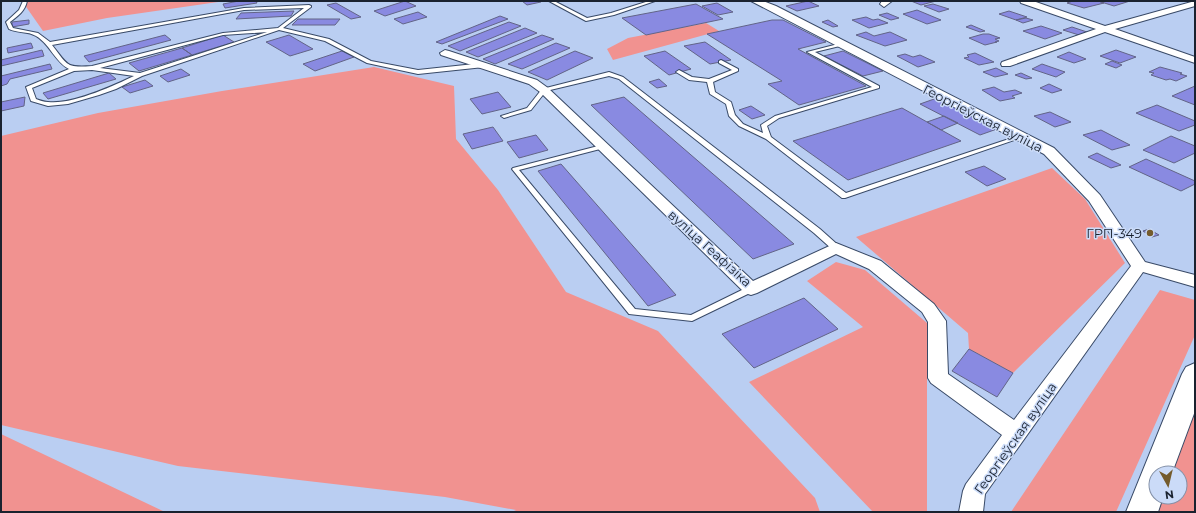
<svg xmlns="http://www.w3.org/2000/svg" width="1196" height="513" font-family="Montserrat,sans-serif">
<rect width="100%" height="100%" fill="#bacef2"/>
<path fill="#f19290" d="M22 1H225L107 18 43 31Z
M706 23 719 31 613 60 607 49 628 38Z
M374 67 454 86 456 139 498 190 566 292 658 331 815 498 820 512H512L516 510 445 497 178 466 1 425V136L98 113 222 91Z
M1052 168 1085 199 1125 263 1013 373 969 349 968 333 856 237Z
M836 262 865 270 927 323V512H873L749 382 863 327 807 281Z
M1160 290 1195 300V335L1116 512H1011Z
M1195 374V512H1142L1156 497H1180V473H1157Z
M1 434 165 512H1Z"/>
<path fill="#898ae1" stroke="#626487" d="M239 1H256L257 3 225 8 223 4Z
M405 1 416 6 385 16 374 11Z
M522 1H540L541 2 527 5Z
M808 1 819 6 797 11 786 6Z
M911 1H936L921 5Z
M1073 1H1098L1104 3 1084 8 1067 3Z
M1098 1H1130L1114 6Z
M336 3 361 17 351 19 327 5Z
M717 3 724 7 733 12 718 15 702 6Z
M696 4 723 19 646 35 622 18Z
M933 4 949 9 939 12 924 6Z
M917 10 941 20 927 24 903 14Z
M294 11 291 16 236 19 241 13Z
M1009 11 1027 17 1016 20 999 14Z
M418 12 427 17 403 24 394 19Z
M887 13 899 18 891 20 879 15Z
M500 16 508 19 442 44 436 42Z
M866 17 873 20 878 19 888 23 869 28 852 20Z
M1026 18 1033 20 1023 23 1016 20Z
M298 19H340L335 25H292Z
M29 20V24L12 27V22Z
M772 20H783L826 42 798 49 866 86 799 105 768 84 782 81 707 34Z
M828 20 838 26 833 27 822 22Z
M509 22 521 26 460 51 448 46Z
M971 25 985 31 980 32 966 27Z
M1041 26 1062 33 1045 39 1023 31Z
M1072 27 1087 32 1079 35 1063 30Z
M525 28 537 33 478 57 466 52Z
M866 32 874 36 890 32 907 40 885 46 856 35Z
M983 34H989L1000 38 995 39 999 41 995 42H997L985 45 969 38Z
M165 35 171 40 89 62 84 56Z
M223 35 234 42 192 55 182 48Z
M289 35 313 49 290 56 266 42Z
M542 35 554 39 495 64 483 59Z
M705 42 731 60 710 64 684 46Z
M31 43 33 48 8 53 7 48Z
M556 43 570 48 522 69 508 64Z
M182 48 192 55 139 71 129 63Z
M42 50 44 56 1 66V60Z
M1116 50 1136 57 1120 63 1100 56Z
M342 51 354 57 315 71 303 64Z
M575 51 593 58 547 80 528 72Z
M665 51 691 69 669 75 644 56Z
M843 51 883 71 863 76 824 56Z
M1069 52 1086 59 1074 63 1057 57Z
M975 53 994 62 979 65 964 58 969 57 967 55Z
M905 54 913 57 920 55 935 62 918 67 897 56Z
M1112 61 1122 65 1116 68 1105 64Z
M50 64 52 69 10 79 7 84 1 86V76Z
M1042 64 1065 72 1056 77 1032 69Z
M1160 67 1182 73 1180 74 1187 76 1176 81 1170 79 1166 80 1151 75 1154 73 1149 72Z
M996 68 1008 74 995 77 983 72Z
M181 69 190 75 168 82 160 76Z
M109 73 116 79 48 99 43 93Z
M1021 73 1032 78 1026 79 1015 75Z
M659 79 667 86 657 88 649 82Z
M145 80 153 86 130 93 122 87Z
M1049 84 1062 90 1052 93 1040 88Z
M1195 86V105L1172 96Z
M994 87 1004 92 1015 90 1022 93 1012 96 1015 98 1000 101 982 90Z
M498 92 511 107 482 114 470 99Z
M25 97 24 106 1 111V102Z
M624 97 794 244 753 259 591 105Z
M937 98 997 129 980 135 920 104Z
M1157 105 1195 121V125L1179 131 1136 113Z
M751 106 765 115 752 119 739 110Z
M902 108 961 141 848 180 793 141Z
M1050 112 1071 122 1055 127 1034 116Z
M944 116 958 123 941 130 927 122Z
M493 127 503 141 472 149 463 134Z
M1101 130 1130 145 1112 150 1083 135Z
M536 135 548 150 519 158 507 142Z
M1171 136 1195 146V153L1174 163 1143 150Z
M1097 153 1121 165 1111 168 1088 157Z
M1146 159 1195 181V184L1181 191 1129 167Z
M561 164 676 295 648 306 538 171Z
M984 166 1006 179 987 186 965 172Z
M1149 229 1159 235 1152 237 1143 231Z
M804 298 838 329 754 368 722 334Z
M969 349 1013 373 997 397 952 371Z"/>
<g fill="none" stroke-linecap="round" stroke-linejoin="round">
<defs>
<path id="service" d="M23 1H27C25 11 18 16 10 22L13 28 38 33 50 42 244 8 309 5 311 6V7L283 28 329 39 371 61 418 70 484 63 487 65 484 67 418 74 367 63 325 41 279 30 142 76 116 89 99 95 68 104 48 106 31 101 26 87 69 69C55 62 50 44 36 36 28 31 16 33 9 29L6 22 19 10ZM304 8 278 28 223 33 92 66C65 68 68 65 52 45L244 10ZM267 32 140 73 100 68 223 35ZM92 70 134 76C113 86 72 105 48 102 44 102 39 100 36 99L32 88 74 71Z
M549 1H554L587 18 611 13 649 1H655L614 15 586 21Z
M842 43H844V45L815 52 879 86V88L779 118 767 126 771 137 846 193 1018 136 1020 135 1023 137 845 198H842L766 139 739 126 729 116 726 104 710 94 707 82 689 80 676 72 679 70 692 77 709 79 732 70 719 63V61L721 60 738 69V71L713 82 715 92 731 102 735 115 743 124 763 133 761 125 775 116 872 87 807 52Z
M609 72 623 77 820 229 839 246 840 248 839 250H833L814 233 619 79 609 76 546 91 531 110 504 118 501 116 527 108 542 89Z
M602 145 604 146V148L519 170 635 309 691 315 748 287H754L755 289 754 291 692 321 629 314 512 169 513 168Z"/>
<path id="minor" d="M751 1H763L776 6 1054 148 1100 195 1145 262 1195 275V287L1143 272 985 494 983 512H959L963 491 966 484 1002 435 931 383 928 378V322L922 312 869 269 836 254 757 293 751 295 745 293 540 92 529 84 441 55 440 53 445 50 449 51 537 80 548 88 753 281 836 243 881 261 934 304 946 321 948 374 1014 420 1131 266 1089 201 1044 154Z
M882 1H892L884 7 880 4Z
M1020 1H1033L1105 26 1195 1V6L1115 29 1195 57V63L1105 32 1010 66H1002L1001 64 1002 62 1096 29 1021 3Z"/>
<path id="secondary" d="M1195 363V411L1172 473H1156V497H1163L1158 512H1126L1182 374 1186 367Z"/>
</defs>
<use href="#service" stroke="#394a67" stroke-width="2"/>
<use href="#minor" stroke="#394a67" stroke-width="2"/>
<use href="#secondary" stroke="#394a67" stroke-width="2"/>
<use href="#service" fill="#fff" fill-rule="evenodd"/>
<use href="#minor" fill="#fff" fill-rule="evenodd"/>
<use href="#secondary" fill="#fff" fill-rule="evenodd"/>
</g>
<circle fill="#745b2c" stroke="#cbdbf8" stroke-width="1.5" cx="1150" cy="233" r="4"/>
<g text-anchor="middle" stroke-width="3" stroke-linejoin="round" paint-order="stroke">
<g font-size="13" fill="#1a222f" stroke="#cbdbf8">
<text transform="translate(983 118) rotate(27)" y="5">Георгіеўская вуліца</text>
<text transform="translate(710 248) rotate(42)" y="5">вуліца Геафізіка</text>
<text transform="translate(1015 438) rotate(-55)" y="5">Георгіеўская вуліца</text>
</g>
<g font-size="13" fill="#1a222f" stroke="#cbdbf8" text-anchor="end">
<text x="1142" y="238">ГРП-349</text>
</g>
</g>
<rect width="1196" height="513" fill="none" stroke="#1a222f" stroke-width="4"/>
<g transform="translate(1168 485) rotate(172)"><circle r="19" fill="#cbdbf8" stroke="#8491a8"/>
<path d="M0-3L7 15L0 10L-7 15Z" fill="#745b2c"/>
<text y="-6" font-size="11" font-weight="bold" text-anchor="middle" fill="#1a222f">N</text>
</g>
</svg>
